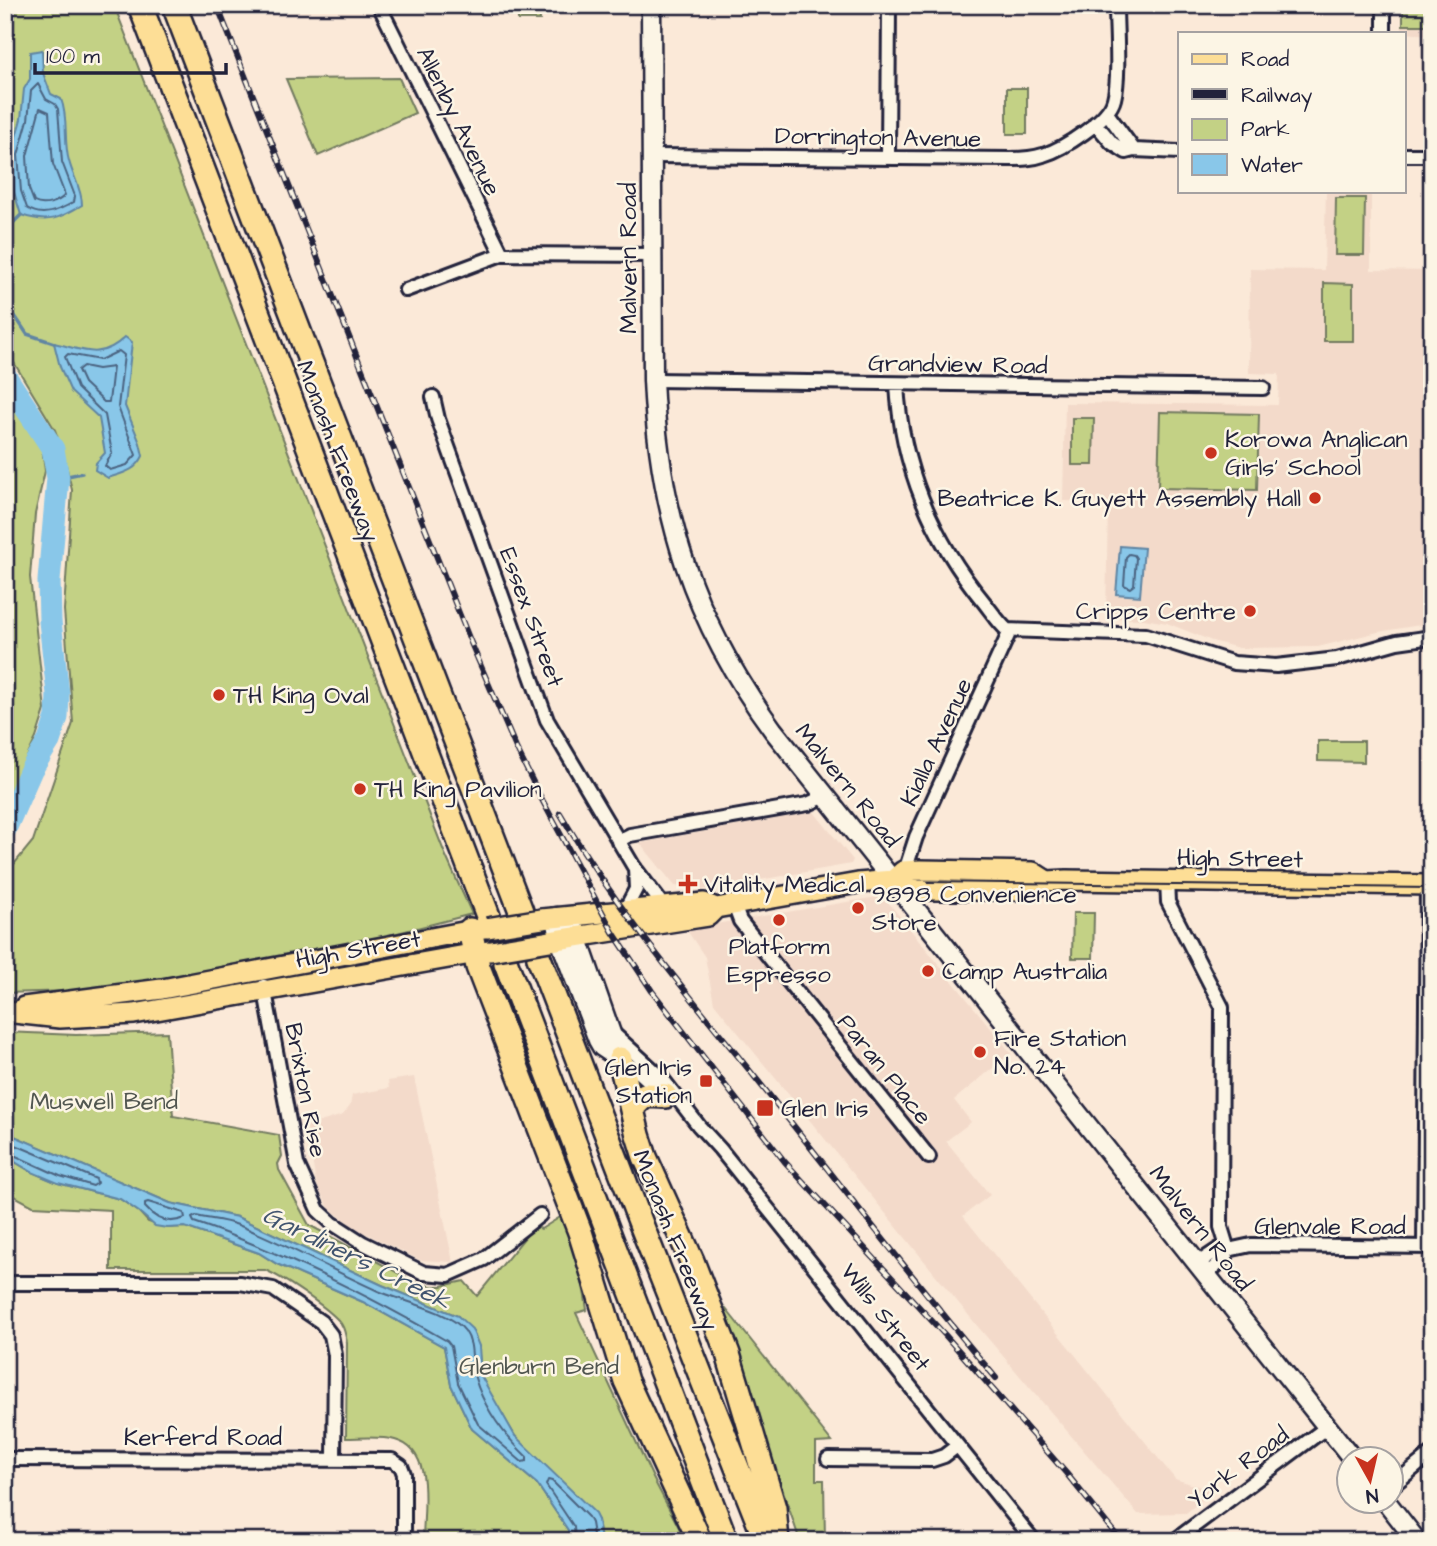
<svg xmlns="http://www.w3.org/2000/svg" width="1437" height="1546" font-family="'Architects Daughter',sans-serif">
<rect width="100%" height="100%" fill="#fbe9d8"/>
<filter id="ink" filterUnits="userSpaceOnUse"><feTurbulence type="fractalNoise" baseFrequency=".0143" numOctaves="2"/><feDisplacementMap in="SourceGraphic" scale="14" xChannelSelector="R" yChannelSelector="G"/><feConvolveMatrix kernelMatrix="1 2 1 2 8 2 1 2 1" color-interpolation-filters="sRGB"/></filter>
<g filter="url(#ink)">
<path fill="#f3daca" d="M1402 5H1432V35L1402 33Z
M1326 191H1371V270L1432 271V623L1378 632 1318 647 1239 648 1212 641 1167 623 1144 619 1106 618 1108 502 1063 501 1065 403 1278 405 1279 374 1249 373 1250 269 1324 270Z
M814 812 853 860 851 864 702 890 675 886 640 843Z
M883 896 1011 1053 954 1100 971 1122 946 1141 990 1195 963 1216 1175 1479 1213 1491 1186 1513 1138 1514 979 1328 714 1003 705 957 686 929Z
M414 1077 453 1262 420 1260 357 1229 330 1209 319 1190 315 1178 307 1126 343 1115 350 1106 352 1095 389 1088 388 1081Z"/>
<path fill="#c3d185" stroke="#727a60" stroke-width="2" d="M5 5H114L445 854 472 914 362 942 102 990 5 993V875L33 841 73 723 64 610 72 490 63 452 55 430 5 348Z
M518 5H539L540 20H518Z
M1403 5H1430V25H1403Z
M399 78 415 113 318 156 286 79Z
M1007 88H1027V134H1007Z
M1336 198H1365L1364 255H1335Z
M1324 283 1353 284V341H1324Z
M5 396 42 448 45 471 35 514 30 577 45 710 36 738 5 803Z
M1160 412 1259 414 1257 490 1158 488Z
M1072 418H1094L1093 465H1072Z
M1318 741H1364V762L1318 761Z
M1073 913H1094L1093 958H1072Z
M5 1032 76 1035 167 1032 173 1116 279 1135 282 1156 278 1164 279 1170 309 1225 413 1281 429 1286H442L464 1281 477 1296 534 1226 541 1229 562 1216C574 1248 583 1277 587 1310L576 1313 653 1478 686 1541H601L598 1520 515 1436 487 1388 481 1376 479 1354 458 1316 382 1285 237 1217 170 1203 14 1136 5 1128Z
M5 1156 32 1172 58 1183 120 1199 139 1212 148 1222 167 1228 185 1227 259 1253 277 1264 363 1302 444 1347 451 1385 472 1429 537 1484 568 1530 569 1541H423C423 1509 435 1450 395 1440 380 1436 362 1438 346 1438L347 1342C345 1335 345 1327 339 1321 325 1306 284 1278 265 1270H111V1210L33 1206 5 1191Z
M718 1299 832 1442 816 1443V1480H824L825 1541H800Z"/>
<path fill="#89c7e9" stroke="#6085a3" stroke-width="2" d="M42 50 43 73 51 94 61 99C69 119 63 141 69 161 73 177 82 189 82 205 59 219 48 224 21 215L14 192 11 154 21 119 24 89 30 79V52Z
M5 250 12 258 9 284 13 313H5Z
M125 337 132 342 125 406 140 443 143 456C136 471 123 473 108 478L95 470 96 463 105 453 99 418 71 392 60 367 54 343C84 350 100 361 125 337Z
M1120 546 1144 548 1140 596 1116 594Z
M5 1128 14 1136 170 1203 237 1217 382 1285 458 1316 472 1329 479 1346 481 1376 515 1436 594 1512 598 1520 601 1541H569L568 1530 537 1484 472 1429 451 1385 444 1347 363 1302 277 1264 259 1253 185 1227 167 1228 155 1226 139 1212 120 1199 58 1183 32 1172 5 1156Z"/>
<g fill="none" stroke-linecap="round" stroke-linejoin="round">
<path stroke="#4b6481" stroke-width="2" d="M38 84 46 99 55 104 58 109 62 162 75 196 74 202C58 211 42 218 27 208L21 191 18 155 28 120 31 91Z
M40 108 49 112 53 164 65 195C58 203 43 207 34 202L29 189 27 156Z
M119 351 124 355 118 407 136 455 127 465 110 470 105 466 112 453 105 415 77 388 65 357 68 354 100 360Z
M83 366 98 369 113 367 109 402H104L84 383 78 370Z
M1129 554 1134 555 1136 558 1134 585 1130 588 1124 585 1126 557Z
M5 1138 11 1143 96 1179 97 1183 93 1186 60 1176 5 1151
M148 1202 184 1213 185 1218C169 1225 156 1220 145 1207V1203Z
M196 1216C209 1219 225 1220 238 1225 286 1244 331 1270 378 1291 402 1301 450 1311 465 1331 475 1345 470 1362 475 1378 484 1408 505 1436 527 1457V1461L522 1462 478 1424 458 1383 451 1346 447 1341C366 1294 282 1252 194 1222L192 1218Z
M575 1541 574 1527 546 1485 548 1480 552 1481 588 1517 591 1523 594 1541"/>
<path stroke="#6085a3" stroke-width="3.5" d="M5 231 21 215
M13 313 27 334 54 343
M58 478 82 473"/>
<path stroke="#89c7e9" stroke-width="23" d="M5 376 53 449 58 478 49 581 50 621 58 694 57 717 49 741 31 770 5 829"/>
<defs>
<path id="minor" d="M379 5 502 254
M1384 33V5
M1107 113 1134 150
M1095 123 1112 143 1126 152 1134 150 1180 152
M1404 155H1432
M651 156 1010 159C1021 159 1032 159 1043 155 1063 149 1109 120 1114 99 1120 76 1116 31 1116 5
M888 158 889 5
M406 290 502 254 652 255
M653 380 1263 388
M897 384C901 465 932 539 983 601 991 611 998 622 1007 630L1146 635 1234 663 1276 666 1337 659 1397 642 1432 637
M433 397 438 419 547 720 634 867 665 908
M618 841 630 835 808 804 825 796
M905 871 916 837 1010 631
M1167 881 1168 902 1222 1007 1221 1227 1228 1250
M734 905 740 921 929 1157
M625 910 636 889 635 868
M264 986 297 1164 318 1210 332 1223 363 1243 424 1273 448 1275 484 1259 540 1215
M615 1035 661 1077 699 1126 720 1149 1034 1541
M622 1060 638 1071 662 1093
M1424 1247 1427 884
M1198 1263 1219 1249 1228 1250 1251 1245 1431 1247
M1207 1274 1226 1257 1228 1250
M5 1283H240L273 1289 321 1322 331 1335 335 1355 334 1459
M5 1459 392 1460 401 1466 404 1474V1541
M828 1459 932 1460 944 1456 957 1446
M1392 1486 1432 1453
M1174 1541 1327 1427"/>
<path id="secondary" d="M651 5 653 380C659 515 693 621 773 730L1352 1458
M556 917 560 940 598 1040 602 1047 620 1059
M573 925 620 1059
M1385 1500 1417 1541"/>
<path id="primary" d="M893 880 903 871 920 870 1033 872 1047 881
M542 919 704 903 716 908
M550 941 708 916 716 908 858 883 893 880 906 887 918 890H1031L1047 881 1066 880 1432 885
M24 1007 162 989 484 928
M5 1012 60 1018 134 1014 488 951"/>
<path id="motorway" d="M140 5 488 916
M174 5 521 911
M470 930 478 967 580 1232 626 1381 700 1541
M539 958 643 1229 766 1541
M506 963 726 1541
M620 1059 638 1135 645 1157 692 1261 728 1354 774 1508 777 1541
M632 1108 645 1095 665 1096"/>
</defs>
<use href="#minor" stroke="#22223b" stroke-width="18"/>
<use href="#secondary" stroke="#22223b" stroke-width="23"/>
<use href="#primary" stroke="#22223b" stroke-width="24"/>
<use href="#motorway" stroke="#22223b" stroke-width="28"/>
<use href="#minor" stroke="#fcf5e5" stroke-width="12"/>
<use href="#secondary" stroke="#fcf5e5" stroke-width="18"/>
<use href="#primary" stroke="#fdde96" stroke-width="19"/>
<use href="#motorway" stroke="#fdde96" stroke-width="23"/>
<path stroke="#22223b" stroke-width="2" d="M928 882 1432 888"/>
<defs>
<path id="rail" d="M217 5 471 643 516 748 539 794 613 932 652 991 785 1162 945 1335 1066 1473 1121 1541
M560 813C616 909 688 994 758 1081 837 1180 914 1281 996 1378"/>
</defs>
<use href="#rail" stroke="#22223b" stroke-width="6"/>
<use href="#rail" stroke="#fcf5e5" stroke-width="3.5" stroke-dasharray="10" stroke-linecap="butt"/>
<defs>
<path id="primary-bridge" d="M487 928 542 919
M491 951 550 941"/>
</defs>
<use href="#primary-bridge" stroke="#22223b" stroke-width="24" stroke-linecap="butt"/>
<use href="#primary-bridge" stroke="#fdde96" stroke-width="19"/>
</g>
</g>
<g fill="#c8321e" stroke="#fcf5e5" stroke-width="2.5">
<circle cx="1211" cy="453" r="7"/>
<circle cx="1315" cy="498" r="7"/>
<circle cx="1250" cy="611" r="7"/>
<circle cx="219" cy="695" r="7"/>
<circle cx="360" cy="789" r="7"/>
<path d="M684.5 873.5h7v7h7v7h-7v7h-7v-7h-7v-7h7z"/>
<circle cx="858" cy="908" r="7"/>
<circle cx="779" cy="920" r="7"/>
<circle cx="928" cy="971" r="7"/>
<circle cx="980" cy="1052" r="7"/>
<rect x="699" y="1074" width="14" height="14" rx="3.5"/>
<rect x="756" y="1099" width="18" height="18" rx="3.5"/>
</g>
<g text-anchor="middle" stroke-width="5" stroke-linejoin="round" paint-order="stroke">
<g font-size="24" fill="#22223b" stroke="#fcf5e5">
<text transform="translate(459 121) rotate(64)" y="8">Allenby Avenue</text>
<text transform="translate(878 137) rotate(1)" y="8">Dorrington Avenue</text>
<text transform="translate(628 258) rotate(-90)" y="8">Malvern Road</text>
<text transform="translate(958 364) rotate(1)" y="8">Grandview Road</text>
<text transform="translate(338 451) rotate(69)" y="8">Monash Freeway</text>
<text transform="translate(532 617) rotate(70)" y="8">Essex Street</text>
<text transform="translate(936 742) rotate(-65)" y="8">Kialla Avenue</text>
<text transform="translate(848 785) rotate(51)" y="8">Malvern Road</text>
<text transform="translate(1240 858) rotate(1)" y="8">High Street</text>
<text transform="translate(358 949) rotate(-10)" y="8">High Street</text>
<text transform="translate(885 1069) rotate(51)" y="8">Paran Place</text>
<text transform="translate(306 1090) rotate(79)" y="8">Brixton Rise</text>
<text x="1330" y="1234">Glenvale Road</text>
<text transform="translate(1201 1228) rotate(52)" y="8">Malvern Road</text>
<text transform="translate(676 1240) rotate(68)" y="8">Monash Freeway</text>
<text transform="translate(886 1317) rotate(52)" y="8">Wills Street</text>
<text x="203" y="1445">Kerferd Road</text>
<text transform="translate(1238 1467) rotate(-37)" y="8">York Road</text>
</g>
<g font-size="24" fill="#22223b" stroke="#fcf5e5" text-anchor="start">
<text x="1225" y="447">Korowa Anglican<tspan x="1225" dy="28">Girls' School</tspan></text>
<text x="1301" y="506" text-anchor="end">Beatrice K. Guyett Assembly Hall</text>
<text x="1236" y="619" text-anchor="end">Cripps Centre</text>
<text x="233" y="703">TH King Oval</text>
<text x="374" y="797">TH King Pavilion</text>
<text x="704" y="892">Vitality Medical</text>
<text x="872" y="902">9898 Convenience<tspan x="872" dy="28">Store</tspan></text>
<text x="779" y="954" text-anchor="middle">Platform<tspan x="779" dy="28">Espresso</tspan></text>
<text x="942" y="979">Camp Australia</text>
<text x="994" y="1046">Fire Station<tspan x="994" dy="28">No. 24</tspan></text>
<text x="692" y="1075" text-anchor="end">Glen Iris<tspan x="692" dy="28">Station</tspan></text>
<text x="781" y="1116">Glen Iris</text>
</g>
<g font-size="24" fill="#525751" stroke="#fcf5e5">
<text x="104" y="1109">Muswell Bend</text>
<text x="539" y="1374">Glenburn Bend</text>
</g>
<g font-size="26" font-style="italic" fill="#41546f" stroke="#fcf5e5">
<text transform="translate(357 1257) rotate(26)" y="9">Gardiners Creek</text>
</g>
</g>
<rect width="1437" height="1546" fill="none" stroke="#fcf5e5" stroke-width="28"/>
<rect x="14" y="14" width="1409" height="1518" fill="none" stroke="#22223b" stroke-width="2.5" filter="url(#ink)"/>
<rect x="1178" y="32" width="228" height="161" fill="#fcf5e5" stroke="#a5a1a1" stroke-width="2"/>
<rect x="1192" y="54" width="35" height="10" fill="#fdde96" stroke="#a5a1a1" stroke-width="2"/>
<text x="1241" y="66" font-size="21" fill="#22223b">Road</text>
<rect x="1192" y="89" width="35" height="10" fill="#22223b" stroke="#a5a1a1" stroke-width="2"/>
<text x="1241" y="102" font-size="21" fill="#22223b">Railway</text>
<rect x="1192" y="119" width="35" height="21" fill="#c3d185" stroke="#a5a1a1" stroke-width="2"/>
<text x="1241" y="136" font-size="21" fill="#22223b">Park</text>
<rect x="1192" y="154" width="35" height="21" fill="#89c7e9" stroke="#a5a1a1" stroke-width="2"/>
<text x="1241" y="172" font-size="21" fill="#22223b">Water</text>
<g transform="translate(1370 1480) rotate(172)"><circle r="33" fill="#fcf5e5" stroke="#a5a1a1" stroke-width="2"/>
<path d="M0-5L12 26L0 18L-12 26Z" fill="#c8321e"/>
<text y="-10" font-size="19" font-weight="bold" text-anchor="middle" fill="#22223b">N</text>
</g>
<path d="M35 63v10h191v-10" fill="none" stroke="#22223b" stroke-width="3.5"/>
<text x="46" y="63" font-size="21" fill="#22223b" stroke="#fcf5e5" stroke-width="5" paint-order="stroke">100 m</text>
</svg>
